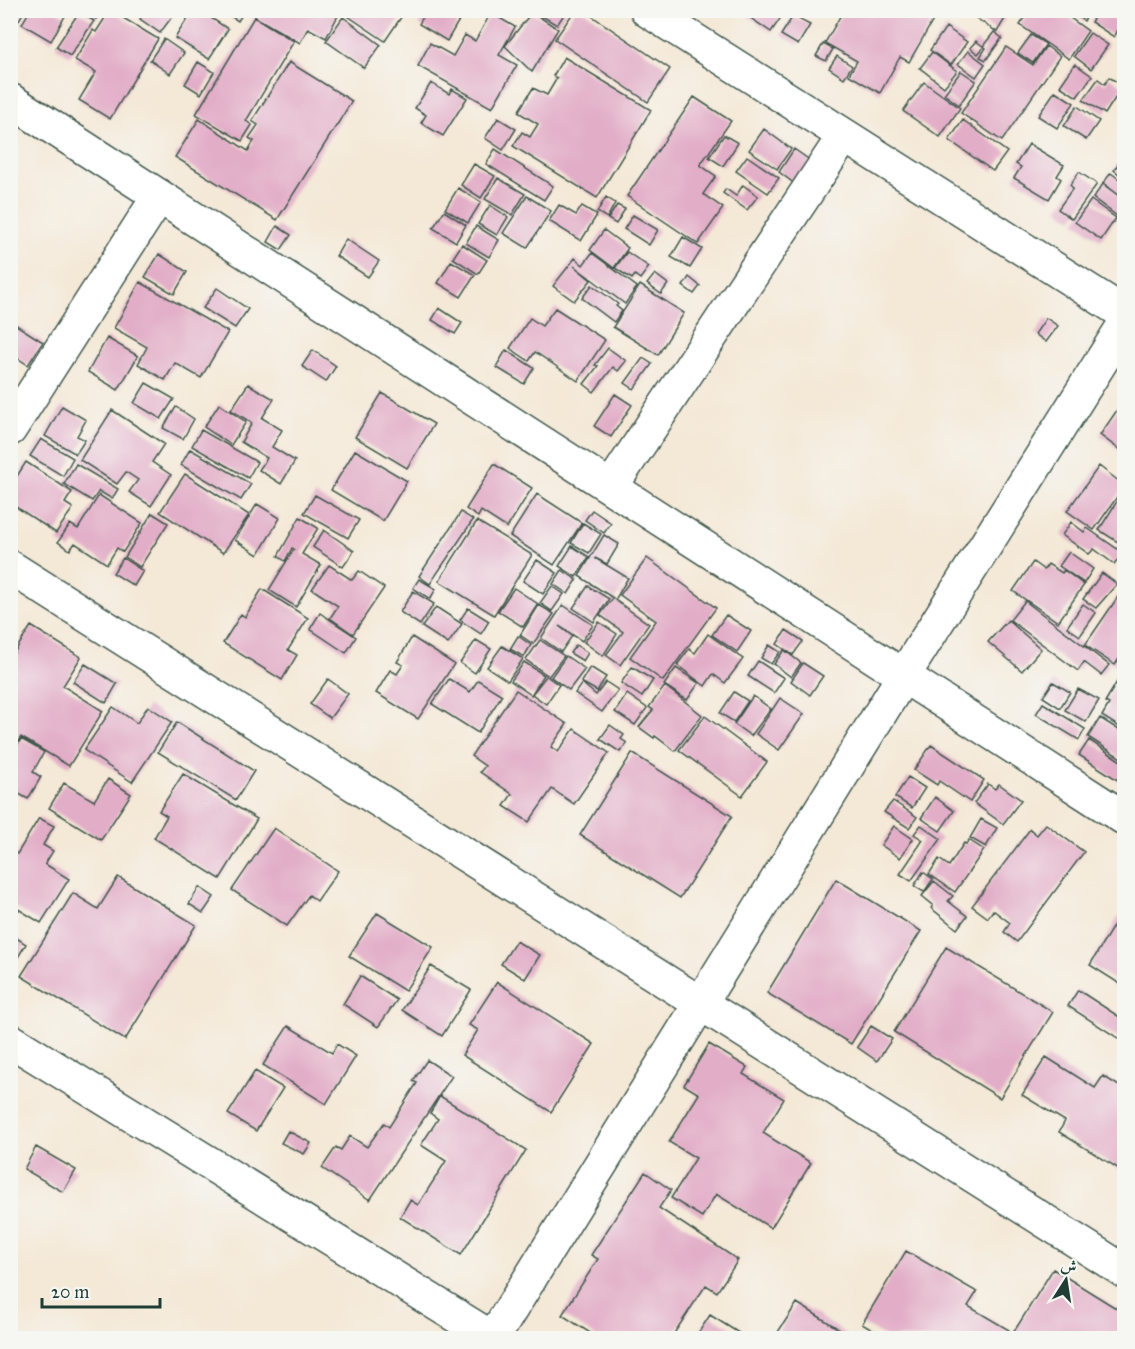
<svg xmlns="http://www.w3.org/2000/svg" width="1135" height="1349" font-family="'IM FELL Great Primer',Amiri,serif">
<rect width="100%" height="100%" fill="#f6f6f2"/>
<filter id="ink" filterUnits="userSpaceOnUse"><feTurbulence type="fractalNoise" baseFrequency=".0167" numOctaves="2"/><feDisplacementMap in="SourceGraphic" scale="12" xChannelSelector="R" yChannelSelector="G"/><feConvolveMatrix kernelMatrix="1 2 1 2 8 2 1 2 1" color-interpolation-filters="sRGB"/></filter>
<filter id="wash" filterUnits="userSpaceOnUse"><feTurbulence type="fractalNoise" baseFrequency=".008" numOctaves="4" result="noise"/><feDisplacementMap in="SourceGraphic" scale="24" xChannelSelector="R" yChannelSelector="G"/><feGaussianBlur stdDeviation="1.35" result="paint"/><feColorMatrix in="noise" values="0 0 0 0 0 0 0 0 0 0 0 0 0 0 0 0 0 1.4 0 .05"/><feComposite in="paint" operator="in"/></filter>
<g filter="url(#wash)">
<rect width="100%" height="100%" fill="#f4e8d6"/>
<g id="blocks">
<path fill="#e2adc7" d="M10 10H25L10 35Z
M30 10H55L65 16 51 41 22 24Z
M83 10H102L96 19Z
M110 10 158 39 110 119 79 100 96 72 75 60 93 30 96 32Z
M146 10H170L174 14 160 33 140 19Z
M193 10H199L228 29 209 59 175 38Z
M226 10H245L238 21 224 12Z
M258 10 280 12 281 10H341L326 38 308 28 300 43 255 17Z
M343 10H406L385 41 342 12Z
M427 10H465L447 41 419 24Z
M539 10H567L557 25 537 13Z
M575 10H583L670 69 648 102 555 39Z
M739 10H786L771 32Z
M839 10H939L909 62 900 57 880 93 849 75 857 61 825 43 842 13Z
M964 10H1006L1009 12 997 32Z
M1030 10H1059L1088 31 1069 59 1020 25Z
M1068 10H1091L1084 21Z
M1098 10H1124V20L1114 37 1091 22Z
M79 12 94 21 70 56 56 47Z
M532 12 558 29 532 72 505 46Z
M491 13 515 27 499 55 517 65 492 108 418 66 430 43 453 56 465 35 475 41Z
M793 16 810 25 798 45 781 35Z
M254 17 294 41 246 121 252 125 242 141 196 114Z
M343 17 381 45 364 68 326 41Z
M946 27 967 42 951 65 930 50Z
M994 32 1002 38 986 60 980 57 986 48 983 46Z
M1090 33 1108 45 1091 69 1074 56Z
M1031 35 1046 44 1033 63 1018 53Z
M164 39 184 53 170 74 150 60Z
M976 41 984 47 978 54 970 48Z
M823 44 833 49 826 61 816 56Z
M1046 46 1060 56 1002 141 961 113 1006 47 1033 65Z
M968 51 985 64 976 77 958 64Z
M932 52 957 71 944 87 920 68Z
M837 56 852 66 844 78 829 68Z
M564 57 651 110 597 198 513 146 522 132 530 137 538 124 518 112 533 88 547 95 557 78 553 76Z
M198 62 214 72 201 94 185 84Z
M289 62 352 101 277 220 175 157 199 119 248 151 254 141 249 138 258 125 252 121Z
M1075 64 1092 76 1077 97 1060 86Z
M961 71 976 81 959 105 944 94Z
M1109 77 1123 86 1105 114 1083 100 1098 79 1105 84Z
M924 82 960 108 940 137 903 111Z
M431 83 449 94 452 89 467 98 443 136 421 123 426 115 415 108Z
M1055 91 1074 103 1057 128 1038 116Z
M694 97 731 121 700 165 716 176 703 194 723 208 698 244 627 196Z
M1077 106 1099 121 1086 140 1064 126Z
M498 118 516 129 503 150 485 138Z
M963 120 1007 152 993 171 949 140Z
M764 129 791 149 777 169 749 150Z
M724 135 738 143 723 166 709 157Z
M1029 144 1064 165 1057 176 1061 179 1049 199 1014 178 1021 167 1016 164Z
M495 149 553 186 544 200 486 164Z
M794 149 811 161 795 184 779 172Z
M747 156 779 178 768 193 736 171Z
M1122 158 1124 160V178L1114 170Z
M474 164 495 176 481 198 461 185Z
M1079 172 1097 184 1072 219 1058 209 1073 188 1070 185Z
M1111 173 1124 183V199L1103 183Z
M498 178 525 194 512 215 485 199Z
M1103 184 1124 200V206L1117 216 1093 198Z
M743 185 758 196 747 210 723 193 726 189 736 196Z
M458 188 481 202 468 223 445 209Z
M527 196 551 211 527 248 503 233Z
M606 197 615 203 607 218 597 212Z
M1091 200 1116 218 1101 240 1075 222Z
M490 205 508 217 497 235 478 224Z
M559 205 576 215 582 206 597 215 581 241 549 221Z
M617 205 625 209 616 224 608 219Z
M444 211 466 225 456 242 433 228Z
M633 215 658 230 649 245 624 229Z
M277 226 291 235 281 250 268 242Z
M476 226 499 240 489 257 466 243Z
M604 230 628 248 614 268 590 250Z
M683 237 702 249 690 268 671 257Z
M346 239 379 261 368 277 336 256Z
M462 244 487 260 478 274 453 258Z
M627 252 649 267 640 279 635 275 632 279 615 268Z
M592 253 637 287 625 304 574 266 591 280 574 301 553 286 575 258 583 265Z
M159 254 187 272 174 294 145 277Z
M451 261 475 275 461 297 438 283Z
M655 274 668 284 661 294 647 284Z
M689 277 700 286 694 294 683 286Z
M140 282 228 332 201 378 175 363 165 380 138 364 147 347 114 328Z
M592 285 618 304 616 306 622 311 614 322 582 298Z
M640 285 684 313 658 355 613 327Z
M217 288 248 309 235 328 203 308Z
M439 308 462 323 455 334 432 320Z
M555 308 605 340 578 381 535 352 529 361 510 348 530 318 542 326Z
M1046 318 1058 326 1046 342 1035 334Z
M10 321 43 342 28 365 10 353Z
M107 338 138 356 118 390 88 372Z
M608 348 626 361 618 371 613 367 594 392 584 384 598 366 595 365Z
M313 350 336 366 326 382 302 366Z
M506 350 534 368 524 384 496 367Z
M643 358 652 364 634 389 625 383Z
M146 383 174 399 161 419 134 403Z
M248 384 274 399 262 418 282 430 272 447 295 461 281 484 259 470 267 458 241 442 252 423 231 410Z
M382 393 434 424 407 468 355 437Z
M615 394 632 405 611 437 594 426Z
M1124 400V453L1100 435Z
M219 404 246 422 231 445 204 427Z
M62 406 86 420 77 436 85 440 76 454 45 436Z
M176 407 194 419 183 439 163 428Z
M112 410 164 444 152 462 171 475 151 506 129 492 138 480 126 472 117 484 80 460Z
M201 430 257 462 248 478 192 446Z
M41 439 73 458 63 476 30 456Z
M190 449 251 484 241 500 181 465Z
M355 450 407 481 383 521 331 490Z
M26 462 72 492 65 503 73 508 56 533 10 503V487Z
M76 464 118 489 112 499 99 491 92 501 64 484Z
M494 464 532 488 507 528 481 511 478 517 466 509Z
M1099 466 1124 485V487L1094 530 1067 511Z
M185 474 249 515 223 553 160 512Z
M1124 490V546L1099 530Z
M537 494 582 523 554 565 510 536Z
M99 495 142 523 123 552 117 548 107 564 75 543 70 550 58 542 70 524 78 529Z
M315 495 359 520 348 538 304 513Z
M257 504 280 518 258 555 235 540Z
M592 510 611 523 604 533 585 520Z
M461 512 473 520 430 584 419 576Z
M152 513 168 523 140 567 125 557Z
M300 517 318 528 302 554 321 565 296 607 269 590 294 549 292 548 285 561 278 556Z
M477 521 532 555 494 615 439 581Z
M1071 522 1084 532 1087 528 1123 553 1114 564 1094 549 1089 554 1062 535Z
M583 523 601 534 589 553 571 543Z
M324 530 354 551 343 567 313 547Z
M604 535 619 544 607 564 595 558 628 578 615 600 649 624 620 665 606 655 623 632 600 615 613 598 579 576Z
M572 546 589 557 576 577 559 566Z
M1069 552 1093 569 1084 583 1059 566Z
M123 558 143 571 134 586 113 573Z
M647 558 716 608 663 681 630 657 656 621 620 595Z
M537 560 557 573 543 594 523 581Z
M1033 562 1044 570 1048 564 1062 573 1064 570 1084 585 1058 622 1013 591Z
M329 565 352 580 359 571 384 588 353 634 330 618 338 606 312 589Z
M562 570 577 580 568 594 553 584Z
M1102 573 1117 584 1096 608 1083 599Z
M419 579 436 589 430 599 413 588Z
M552 586 564 594 552 611 540 603Z
M588 586 609 599 594 622 573 608Z
M514 588 538 604 523 627 498 611Z
M1124 588V651L1115 665 1085 645Z
M262 589 308 618 288 650 297 655 282 680 223 643 241 614 245 617Z
M413 591 434 604 420 625 400 612Z
M1025 601 1109 665 1101 675 1084 662 1078 671 1010 620Z
M1083 604 1096 613 1080 636 1067 627Z
M539 605 554 614 533 644 520 635Z
M563 605 593 625 582 641 559 626 572 636 561 652 541 638Z
M436 607 462 624 448 644 422 627Z
M468 608 489 621 481 634 460 620Z
M320 613 356 637 346 653 310 629Z
M726 615 751 631 737 652 712 635Z
M1008 620 1041 649 1022 671 988 642Z
M599 622 617 634 603 656 584 642Z
M31 626 81 657 63 686 103 711 69 766 21 737 10 754V659Z
M786 630 803 641 793 655 777 644Z
M708 634 743 659 725 683 713 674 705 686 677 665 689 649 695 653Z
M518 636 531 645 524 657 510 649Z
M412 637 454 664 418 719 376 693 390 670 397 674 403 665 397 662Z
M476 640 491 649 475 673 460 663Z
M540 640 564 656 548 677 559 685 546 704 532 694 547 675 526 660Z
M576 645 588 653 583 661 570 653Z
M769 645 780 652 771 664 761 658Z
M502 646 523 659 508 681 487 667Z
M784 650 801 663 791 677 774 664Z
M566 656 585 669 569 690 551 677Z
M758 661 784 678 774 693 748 676Z
M524 662 544 675 531 695 511 681Z
M803 663 823 676 810 695 791 681Z
M85 664 117 684 106 703 73 682Z
M590 667 606 677 597 691 581 682Z
M632 667 653 680 642 697 621 683Z
M676 668 699 683 687 700 664 685Z
M1124 670V730L1102 716 1109 704 1105 702Z
M328 679 348 694 330 718 310 704Z
M449 679 470 692 478 680 502 695 478 733 432 704Z
M606 682 618 690 602 712 575 693 582 683 596 695Z
M1053 682 1070 692 1060 708 1043 697Z
M665 686 702 715 675 751 655 736 654 738 639 727 653 710 649 707Z
M1078 689 1099 700 1086 722 1065 710Z
M516 690 567 724 551 747 558 752 574 729 609 753 574 804 552 789 529 822 504 806 512 794 480 772 485 766 471 756Z
M734 692 748 701 734 722 720 713Z
M627 694 647 708 635 725 615 712Z
M753 696 771 709 751 736 734 724Z
M780 698 804 714 779 750 756 734Z
M1043 703 1085 729 1079 740 1036 714Z
M148 706 172 722 132 782 84 750 113 707 137 723Z
M705 716 767 762 742 796 679 750Z
M1100 718 1124 733V760L1088 737Z
M177 722 254 771 236 800 158 752Z
M610 725 624 735 621 739 627 743 620 752 600 739Z
M21 739 44 752 33 772 41 777 28 799 10 789V757Z
M1089 740 1124 763V784L1079 755Z
M931 745 984 780 970 802 939 781 937 785 914 770Z
M632 753 732 816 680 898 580 835Z
M183 774 257 819 220 879 154 838 167 816 159 811Z
M908 777 925 788 912 808 895 797Z
M108 779 131 794 101 840 49 808 64 783 94 801Z
M988 784 995 789 999 784 1021 800 1003 824 974 803Z
M935 797 954 811 940 831 921 818Z
M893 801 917 817 909 828 884 812Z
M39 818 54 826 43 845 53 851 45 864 69 879 41 923 10 904V850L17 854Z
M981 819 997 828 986 847 970 838Z
M1046 824 1084 852 1017 942 1004 932 1010 923 993 910 988 918 972 906 1030 829 1037 835Z
M921 825 941 839 911 881 900 874 923 840 914 834Z
M894 826 913 839 900 858 881 845Z
M274 828 338 871 317 901 309 895 287 926 232 890Z
M969 840 984 850 955 892 929 874 939 859 949 866 964 843 966 844Z
M923 872 933 879 924 892 914 886Z
M118 877 196 925 125 1040 21 976 73 893 98 909Z
M836 879 921 931 851 1044 767 993Z
M934 881 953 896 948 901 967 916 957 929 931 908 933 905 922 896Z
M199 887 214 897 203 913 189 904Z
M377 913 433 947 405 991 349 956Z
M1119 916 1124 919V976L1120 984 1090 965Z
M10 934 26 944 12 967 10 966Z
M516 941 540 955 525 979 501 964Z
M946 947 1053 1012 1000 1098 894 1032Z
M431 966 471 990 442 1036 402 1010Z
M360 976 397 1000 378 1027 343 1004Z
M497 982 594 1044 551 1112 462 1055 478 1030 469 1025Z
M1078 990 1124 1020V1042L1068 1006Z
M288 1026 332 1053 337 1044 356 1056 326 1104 263 1065Z
M871 1026 892 1039 877 1061 857 1047Z
M709 1044 747 1067 743 1074 784 1099 763 1133 811 1163 771 1228 716 1194 702 1217 671 1198 696 1158 669 1142 699 1094 684 1085Z
M1046 1057 1095 1088 1103 1076 1124 1089V1172L1059 1132 1065 1121 1022 1095Z
M427 1060 452 1076 370 1200 322 1168 336 1147 341 1150 350 1136 367 1147 384 1123 389 1127 417 1083 413 1081Z
M255 1071 283 1088 256 1131 228 1114Z
M440 1096 526 1150 461 1255 400 1217 410 1200 418 1205 446 1161 421 1145 438 1119 430 1113Z
M288 1131 311 1143 304 1154 281 1143Z
M36 1147 76 1170 63 1192 24 1169Z
M645 1172 671 1190 659 1208 738 1260 717 1292 706 1285 671 1338H598L562 1315 598 1259 591 1255Z
M906 1251 977 1292 968 1306 1009 1330 1004 1338H886L862 1324Z
M1053 1269 1124 1313V1338H1010Z
M797 1303 847 1334 844 1338H774Z
M710 1315 747 1338H695Z"/>
</g>
</g>
<g filter="url(#ink)">
<use href="#blocks" fill-opacity="0" stroke="#3f574c" stroke-width="1.5"/>
<g fill="none" stroke-linecap="round" stroke-linejoin="round">
<defs>
<path id="minor" d="M647 10 1124 313
M10 100 1124 818
M10 429 159 196
M611 487 844 136
M10 567 1124 1271
M10 1040 492 1338
M493 1338 904 675 1124 325"/>
</defs>
<use href="#minor" stroke="#3f574c" stroke-width="36"/>
<use href="#minor" stroke="#fff" stroke-width="33"/>
</g>
</g>
<rect width="1135" height="1349" fill="none" stroke="#f6f6f2" stroke-width="36"/>
<g transform="translate(1066 1280) rotate(12)" stroke="#f6f6f2" stroke-width="4.5" paint-order="stroke">
<path d="M0-4.5L10 22L0 15L-10 22Z" fill="#1f3d34"/>
<text y="-9" font-size="16" font-weight="bold" text-anchor="middle" fill="#1f3d34">ش</text>
</g>
<path d="M42 1298v9h118v-9" fill="none" stroke="#1f3d34" stroke-width="3"/>
<text x="51" y="1298" font-size="18" fill="#1f3d34" stroke="#f6f6f2" stroke-width="4.5" paint-order="stroke">20 m</text>
</svg>
